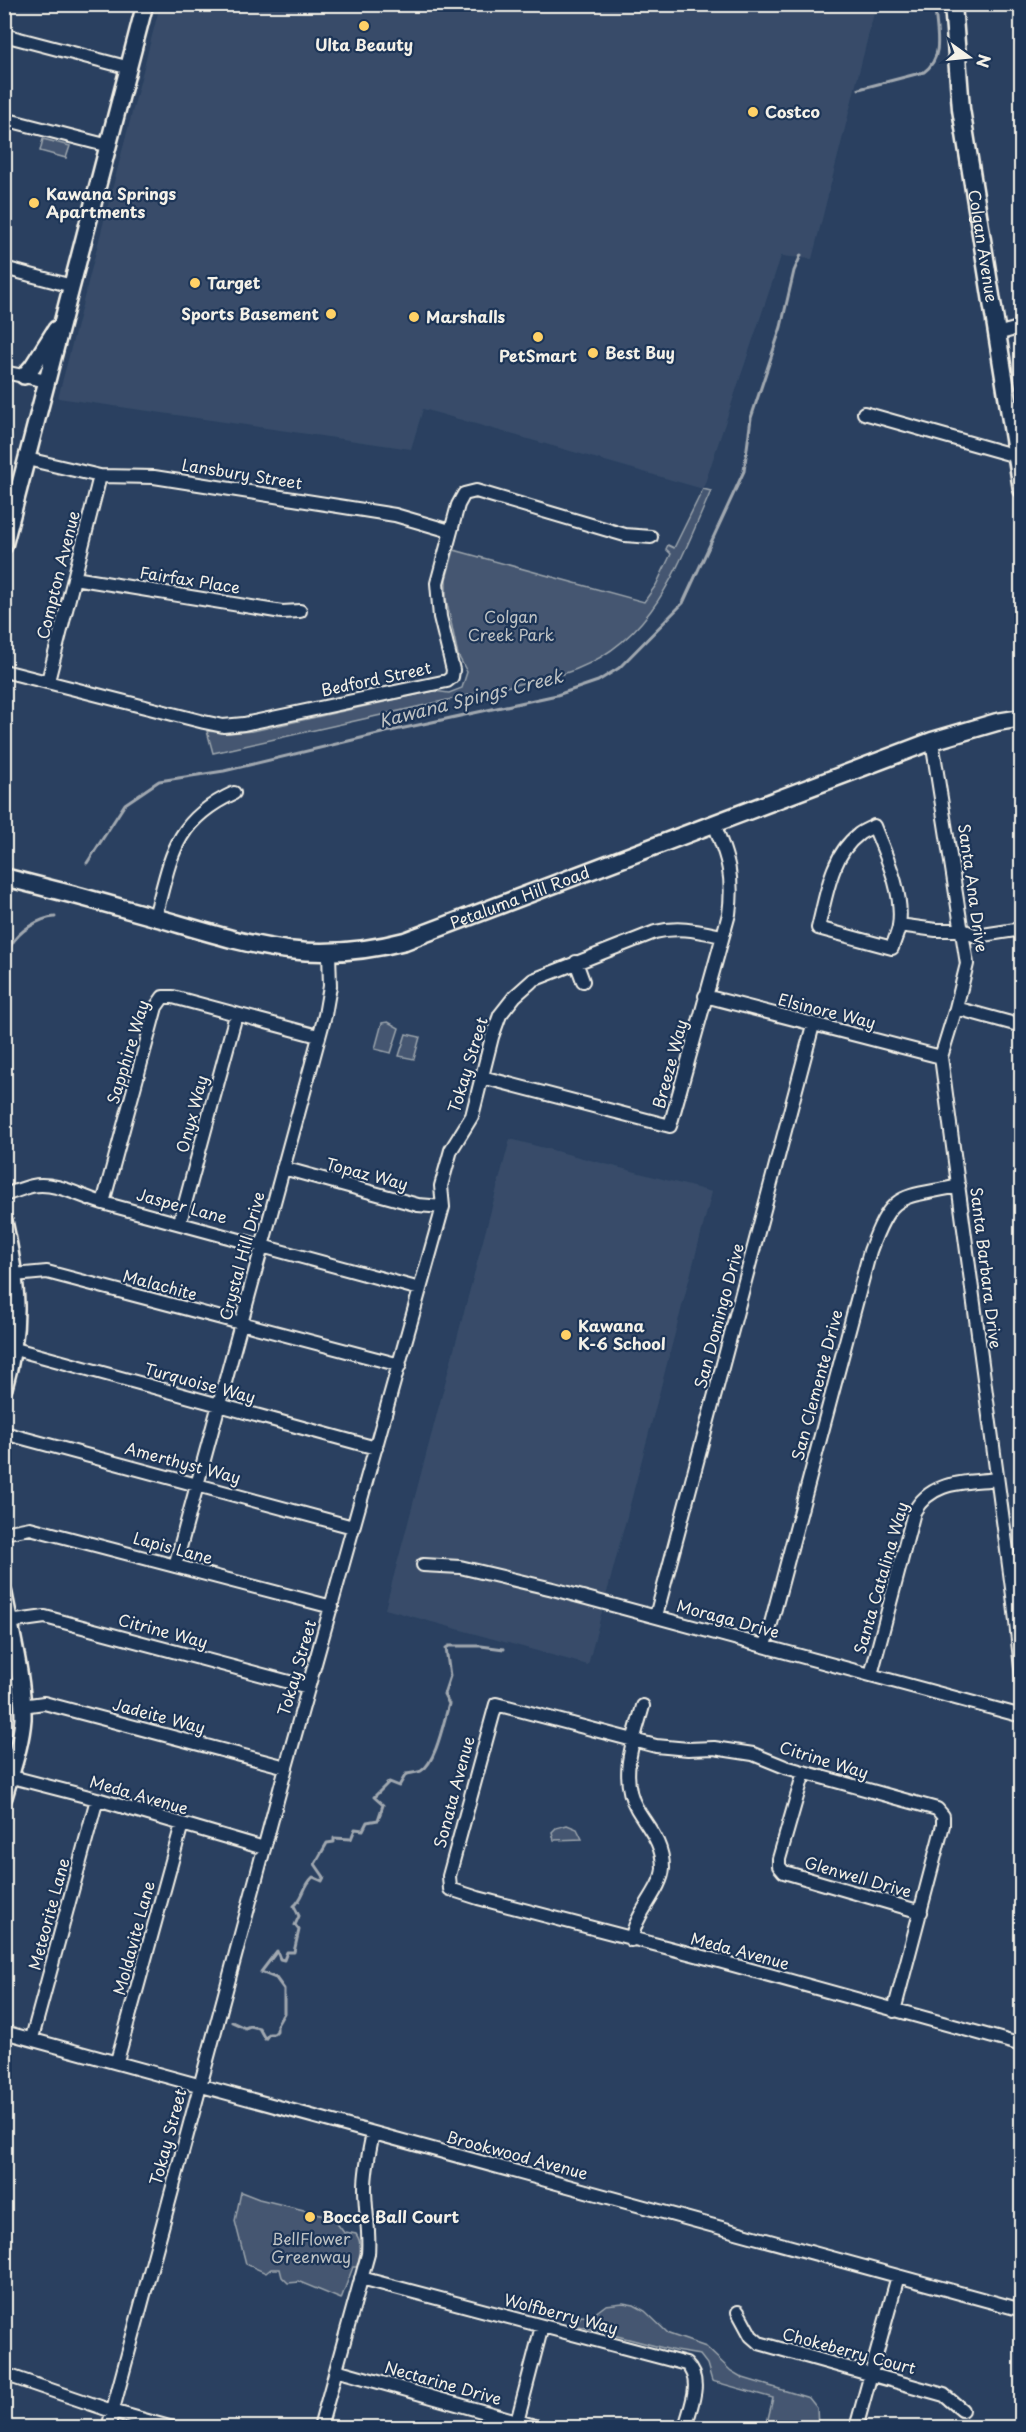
<svg xmlns="http://www.w3.org/2000/svg" width="1026" height="2432" font-family="'Playpen Sans',sans-serif">
<rect width="100%" height="100%" fill="#2a4060"/>
<filter id="ink" filterUnits="userSpaceOnUse"><feTurbulence type="fractalNoise" baseFrequency=".0167" numOctaves="2"/><feDisplacementMap in="SourceGraphic" scale="12" xChannelSelector="R" yChannelSelector="G"/><feConvolveMatrix kernelMatrix="1 2 1 2 8 2 1 2 1" color-interpolation-filters="sRGB"/></filter>
<g filter="url(#ink)">
<path fill="#374c69" d="M160 5H876L812 259 781 256 703 489 423 409 411 449 58 398Z
M510 1139 712 1192 588 1665 385 1609Z"/>
<path fill="#445771" stroke="#9ca4ac" stroke-width="1.5" d="M43 139 70 146 66 158 40 151Z
M703 489 711 491C676 570 652 646 563 674L213 753 207 731 229 733 253 731 434 691 449 693 462 688 467 672 458 655 446 599V579L454 550 644 602 656 585 671 554 666 549 668 545 674 548Z
M388 1022 399 1028 391 1053 375 1049 382 1023Z
M406 1034 420 1037 414 1059 399 1056Z
M567 1825 577 1829 582 1839 554 1840 552 1832 556 1828Z
M241 2192 259 2199 332 2217 345 2234 346 2232 356 2234C363 2244 360 2256 357 2267H353L341 2299 300 2282 288 2283 282 2277 280 2269H271L266 2273 246 2264 235 2221Z
M623 2303 634 2305 645 2311 669 2334 706 2347 731 2371 743 2378 809 2398 817 2408 818 2427H766L773 2398 712 2381 707 2364 700 2355 675 2351 575 2325 581 2316 590 2317 606 2305Z"/>
<g fill="none" stroke-linecap="round" stroke-linejoin="round">
<path stroke="#a1a8b0" stroke-width="3" d="M859 89 924 72C946 56 935 28 935 4
M87 863 125 804 159 781 224 771 386 732 557 695 598 681 619 668 683 603 744 471 751 418 781 327 794 271 801 255
M4 969C6 962 7 951 11 945 19 931 39 918 55 917
M232 2022 245 2028 250 2026 259 2028 265 2039 269 2034H274L277 2031V2025L284 2013V1989L276 1978 261 1972 277 1951 280 1959 284 1960 287 1952H294L299 1930 295 1925 299 1916 294 1906C304 1898 303 1886 313 1877L322 1881 324 1877 315 1864 327 1843 334 1842V1838L351 1839 355 1829 363 1830 367 1822 378 1820 383 1805 374 1797 389 1782 399 1786 406 1774C410 1773 417 1773 421 1771 436 1763 444 1720 449 1704L444 1694 450 1676 446 1648 449 1646H481L504 1649"/>
<defs>
<path id="minor" d="M4 35 130 68
M4 119 109 146
M4 268 72 286
M997 334 1022 327
M4 372 47 381
M864 413 1016 456
M27 459 100 476 154 477 395 515 450 531
M74 578 282 612 300 611
M4 671 204 722 223 726 244 724 447 681 452 677 453 670 440 617 437 583 458 505 464 494 476 491 625 535 651 537
M48 681 100 476
M932 741 967 964 956 1008 1022 1026
M874 826C886 856 904 893 899 926 898 933 894 941 892 948L818 928C826 897 831 855 858 835 862 831 869 829 874 826Z
M155 917C171 858 173 821 234 793
M899 925 936 930H963L976 936 1022 929
M576 962 583 981
M705 996 941 1057
M956 1008 941 1057 1014 1603 1022 1678
M482 1077 670 1126 729 914C734 877 728 858 714 824
M283 1168 418 1205 443 1207
M4 1195C14 1192 23 1188 32 1186 56 1181 81 1197 103 1203L420 1289
M103 1203 156 1007 163 997H173L318 1036
M180 1222 236 1015
M14 1275 47 1272 400 1365
M15 1349 376 1448
M4 1433 353 1527
M4 1533 30 1528 332 1607
M423 1565 460 1567 553 1589 1022 1716
M175 1566 325 1015 330 986 329 953
M656 1616 813 1025
M9 1622 45 1617 308 1687
M765 1646 870 1251C893 1189 900 1199 959 1186
M871 1675 914 1512C931 1480 965 1483 997 1479
M22 1706 44 1703 286 1767
M804 1772 779 1859V1866L784 1872 921 1912
M4 1775 97 1799 264 1848
M631 1940C633 1932 635 1925 639 1918 646 1903 662 1885 663 1868 663 1843 649 1829 637 1809 618 1777 634 1739 643 1706
M894 2011 943 1825V1816L937 1809 785 1767 753 1754 714 1748 688 1749 656 1746 496 1704 449 1876 450 1889 478 1898 715 1960 1022 2045
M4 2032 1022 2310
M32 2038 97 1799
M117 2061 182 1824
M361 2278 686 2364C704 2381 690 2407 685 2428
M738 2312 751 2336 759 2343 944 2395 962 2410
M336 2370 542 2428
M4 2374 112 2411 173 2428
M516 2426 542 2326
M108 2428 286 1767 443 1207 441 1186 451 1150 472 1116 492 1037 500 1015 515 996 533 980 655 932C679 926 698 931 722 936
M320 2428 368 2254C370 2231 365 2211 365 2188 365 2169 369 2152 373 2133
M856 2428 898 2276"/>
<path id="tertiary" d="M24 376 32 367 56 329
M4 546 145 4
M4 1221C18 1285 22 1325 4 1388
M4 1594C11 1631 24 1683 23 1719 21 1746 11 1772 4 1797"/>
<g id="secondary">
<path id="s1" d="M953 4 961 109 1022 489"/>
<path id="s2" d="M4 877C53 889 102 902 151 916 246 943 305 967 405 941L932 741 997 722 1022 718"/>
</g>
</defs>
<use href="#minor" stroke="#f4f1e8" stroke-width="16"/>
<use href="#tertiary" stroke="#f4f1e8" stroke-width="20"/>
<use href="#secondary" stroke="#f4f1e8" stroke-width="21"/>
<use href="#minor" stroke="#1d3557" stroke-width="12"/>
<use href="#tertiary" stroke="#1d3557" stroke-width="15"/>
<use href="#secondary" stroke="#1d3557" stroke-width="16"/>
</g>
</g>
<g fill="#ffd166" stroke="#1d3557" stroke-width="2">
<circle cx="364" cy="26" r="6"/>
<circle cx="753" cy="112" r="6"/>
<circle cx="34" cy="203" r="6"/>
<circle cx="195" cy="283" r="6"/>
<circle cx="331" cy="314" r="6"/>
<circle cx="414" cy="317" r="6"/>
<circle cx="538" cy="337" r="6"/>
<circle cx="593" cy="353" r="6"/>
<circle cx="566" cy="1335" r="6"/>
<circle cx="310" cy="2217" r="6"/>
</g>
<g text-anchor="middle" stroke-width="4.5" stroke-linejoin="round" paint-order="stroke">
<g font-size="16" font-weight="bold" fill="#f4f1e8" stroke="#1d3557" text-anchor="start">
<text x="364" y="51" text-anchor="middle">Ulta Beauty</text>
<text x="765" y="118">Costco</text>
<text x="46" y="200">Kawana Springs<tspan x="46" dy="18">Apartments</tspan></text>
<text x="207" y="289">Target</text>
<text x="319" y="320" text-anchor="end">Sports Basement</text>
<text x="426" y="323">Marshalls</text>
<text x="605" y="359">Best Buy</text>
<text x="538" y="362" text-anchor="middle">PetSmart</text>
<text x="578" y="1332">Kawana<tspan x="578" dy="18">K-6 School</tspan></text>
<text x="322" y="2223">Bocce Ball Court</text>
</g>
<g font-size="16" fill="#f4f1e8" stroke="#1d3557">
<text dy="6" stroke="none"><textPath href="#s1" startOffset="244">Colgan Avenue</textPath></text>
<text transform="translate(242 474) rotate(9)" y="6">Lansbury Street</text>
<text transform="translate(58 575) rotate(-76)" y="6">Compton Avenue</text>
<text transform="translate(190 580) rotate(9)" y="6">Fairfax Place</text>
<text transform="translate(376 679) rotate(-12)" y="6">Bedford Street</text>
<text transform="translate(973 888) rotate(82)" y="6">Santa Ana Drive</text>
<text dy="6" stroke="none"><textPath href="#s2" startOffset="534">Petaluma Hill Road</textPath></text>
<text transform="translate(827 1011) rotate(14)" y="6">Elsinore Way</text>
<text transform="translate(128 1052) rotate(-73)" y="6">Sapphire Way</text>
<text transform="translate(670 1064) rotate(-75)" y="6">Breeze Way</text>
<text transform="translate(468 1065) rotate(-73)" y="6">Tokay Street</text>
<text transform="translate(192 1114) rotate(-75)" y="6">Onyx Way</text>
<text transform="translate(367 1174) rotate(15)" y="6">Topaz Way</text>
<text transform="translate(182 1206) rotate(15)" y="6">Jasper Lane</text>
<text transform="translate(242 1256) rotate(-75)" y="6">Crystal Hill Drive</text>
<text transform="translate(986 1268) rotate(83)" y="6">Santa Barbara Drive</text>
<text transform="translate(160 1285) rotate(15)" y="6">Malachite</text>
<text transform="translate(719 1316) rotate(-75)" y="6">San Domingo Drive</text>
<text transform="translate(200 1383) rotate(15)" y="6">Turquoise Way</text>
<text transform="translate(817 1385) rotate(-75)" y="6">San Clemente Drive</text>
<text transform="translate(183 1463) rotate(15)" y="6">Amerthyst Way</text>
<text transform="translate(173 1548) rotate(15)" y="6">Lapis Lane</text>
<text transform="translate(881 1578) rotate(-74)" y="6">Santa Catalina Way</text>
<text transform="translate(728 1619) rotate(15)" y="6">Moraga Drive</text>
<text transform="translate(163 1631) rotate(15)" y="6">Citrine Way</text>
<text transform="translate(297 1668) rotate(-74)" y="6">Tokay Street</text>
<text transform="translate(159 1716) rotate(15)" y="6">Jadeite Way</text>
<text transform="translate(824 1760) rotate(17)" y="6">Citrine Way</text>
<text transform="translate(454 1792) rotate(-75)" y="6">Sonata Avenue</text>
<text transform="translate(139 1795) rotate(16)" y="6">Meda Avenue</text>
<text transform="translate(858 1877) rotate(16)" y="6">Glenwell Drive</text>
<text transform="translate(49 1914) rotate(-75)" y="6">Meteorite Lane</text>
<text transform="translate(134 1938) rotate(-75)" y="6">Moldavite Lane</text>
<text transform="translate(740 1951) rotate(15)" y="6">Meda Avenue</text>
<text transform="translate(168 2137) rotate(-75)" y="6">Tokay Street</text>
<text transform="translate(517 2155) rotate(15)" y="6">Brookwood Avenue</text>
<text transform="translate(561 2314) rotate(15)" y="6">Wolfberry Way</text>
<text transform="translate(849 2351) rotate(15)" y="6">Chokeberry Court</text>
<text transform="translate(443 2383) rotate(16)" y="6">Nectarine Drive</text>
</g>
<g font-size="16" fill="#bfc3c4" stroke="#1d3557">
<text x="511" y="623">Colgan<tspan x="511" dy="18">Creek Park</tspan></text>
<text x="311" y="2245">BellFlower<tspan x="311" dy="18">Greenway</tspan></text>
</g>
<g font-size="18" font-style="italic" fill="#bdc1c2" stroke="#1d3557">
<text transform="translate(471 699) rotate(-14)" y="6">Kawana Spings Creek</text>
</g>
</g>
<rect width="1026" height="2432" fill="none" stroke="#1d3557" stroke-width="24"/>
<rect x="12" y="12" width="1002" height="2408" fill="none" stroke="#f4f1e8" stroke-width="2" filter="url(#ink)"/>
<g transform="translate(969 57) rotate(105)" stroke="#1d3557" stroke-width="4.5" paint-order="stroke">
<path d="M0-4.5L10 22L0 15L-10 22Z" fill="#f4f1e8"/>
<text y="-9" font-size="16" font-weight="bold" text-anchor="middle" fill="#f4f1e8">N</text>
</g>
</svg>
